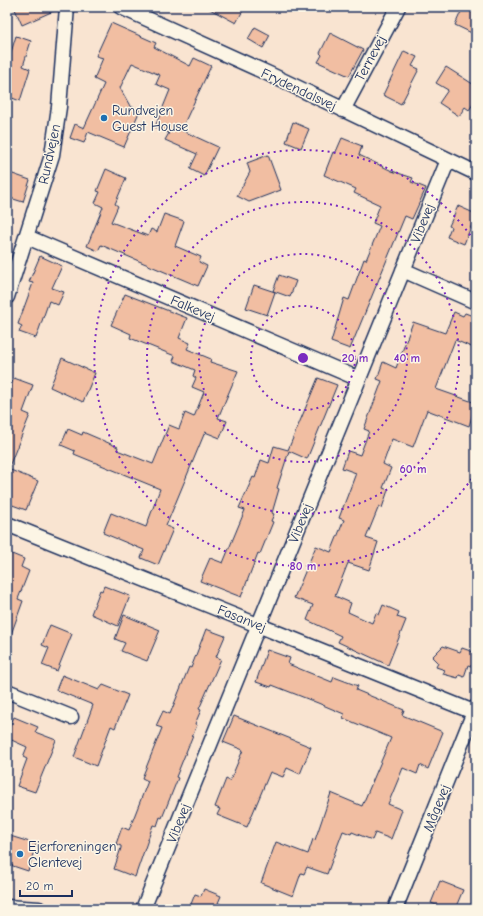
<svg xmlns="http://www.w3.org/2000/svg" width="483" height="916" font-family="'Comic Neue',sans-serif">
<rect width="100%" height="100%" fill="#f9e4d1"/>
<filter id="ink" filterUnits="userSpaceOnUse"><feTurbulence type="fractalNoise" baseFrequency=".025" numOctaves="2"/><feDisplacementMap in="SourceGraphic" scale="8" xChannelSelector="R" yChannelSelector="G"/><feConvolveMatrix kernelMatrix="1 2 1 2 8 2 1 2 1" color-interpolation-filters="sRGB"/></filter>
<g filter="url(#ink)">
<path fill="#f1bea2" stroke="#1b2f5e" d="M14 7H58V9L22 25Z
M206 7H245L236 23Z
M463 7H476V35L455 25Z
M111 23 156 43 154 47 190 66 194 58 211 66 181 130 218 147 204 176 190 169 197 154 165 140 169 133 155 127 170 90 156 84 160 75 132 63 120 88 130 106 140 110 124 147 88 132 84 143 70 138 75 124 84 128 104 84 94 79 103 58 96 56Z
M255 27 270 35 263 48 248 39Z
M330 33 363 50 349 76 318 62 322 55 320 53Z
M16 36 31 41 23 66 30 69 20 101 7 96V65Z
M404 51 417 57 412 66 419 69 401 104 383 95Z
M446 67 476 86V100L469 110 465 107 459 116 439 103 448 90 436 83Z
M293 122 309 129 301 148 286 142Z
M342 138 362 146 359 155 392 171 413 178 411 182 426 188 412 219 405 216 350 349 331 342 344 298 349 300 364 259 366 260 380 226 373 223 380 205 354 193 356 189 324 175 333 152 335 154Z
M268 155 281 190 249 202 237 196 250 172 247 163Z
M106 169 126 178 115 204 118 206 111 222 148 236 151 229 157 232 164 214 184 221 175 246 201 257 199 262 207 266 198 286 101 245 98 251 87 246 103 207 95 203 100 192 97 191Z
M7 172 30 180 23 202 7 197Z
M458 206 476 214 464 244 447 237 451 227 449 226Z
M40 256 62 266 52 288 64 292 58 305 49 301 36 338 19 332 22 326 18 324 33 283 29 282Z
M279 275 296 281 290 297 273 291Z
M254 285 275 292 267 315 246 308Z
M125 294 187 318 179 338 190 343 187 349 211 359 210 362 238 371 218 418 227 421 220 438 205 432 166 526 173 529 158 565 141 558 144 550 103 533 111 513 146 527 160 489 74 454 75 451 61 445 68 429 82 435 83 432 118 447 117 450 153 464 169 425 179 429 185 413 194 417 204 392 192 387 196 378 193 376 195 370 173 361 175 356 130 338 131 334 111 325Z
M454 312 463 316 465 313 476 317V349L455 340 436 389 476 403 469 426 427 410 413 447 392 439 383 464 391 468 383 488 388 490 382 508 379 506 366 538 378 542 369 570 348 563 335 596 351 603 348 612 372 623 376 613 379 615 383 605 399 612 397 617 406 620 388 665 338 642 341 636 307 620 313 605 294 598 316 546 331 552 344 520 339 518 356 473 342 468 348 451 360 455 369 431 364 429 382 381 377 379 383 362 396 368 413 322 445 333Z
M62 358 95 373 83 402 50 387Z
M14 378 33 385 23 412 30 415 8 469 38 481 26 510 7 503V395Z
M318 378 337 385 307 459 289 451 277 488 279 489 272 513 274 514 271 521 273 522 260 554 258 553 241 597 200 581 210 558 223 563 245 510 239 508 253 477 255 478 261 460 269 463 274 446 288 450Z
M7 552 24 559 21 567 29 571 18 599 23 601 9 640 7 639Z
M104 586 130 596 118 626 91 614 100 590 102 591Z
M124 615 160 630 147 661 121 651 125 643 115 639Z
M50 625 72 634 57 671 42 665 49 648 42 645Z
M206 629 225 636 216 657 221 659 199 709 201 710 195 724 197 725 176 777 178 778 162 818 160 817 157 826 153 825 135 877 114 869 121 848V846L116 844 122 827 129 830 148 781 142 778 162 728 156 726 163 711 170 714 189 667 191 668Z
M443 646 460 652 462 648 476 653V668L468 665 464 677 459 675 458 678 443 674 445 670 436 667 438 663 432 657Z
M267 650 290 658 288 664 305 671 332 682 334 677 358 686 356 690 404 710 402 715 443 732 428 769 420 765 417 774 403 768 388 804 402 810 391 839 375 833 372 840 352 832 351 834 343 831 327 874 307 867 304 874 301 873 293 896 261 883 276 842 308 854 313 839 315 840 331 793 362 806 391 738 343 718 344 714 318 703 272 685 271 687 256 682Z
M62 675 99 690 103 685 128 695 115 728 111 726 96 766 74 757 93 705 56 690Z
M234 716 311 747 300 774 287 768 283 777 270 772 247 827 217 815 220 809 215 807 226 779 230 781 243 750 223 742Z
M14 717 38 727 35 732 56 740 35 792 17 786 27 759 23 757 27 747 7 738V733Z
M7 835 36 844 28 871 7 864Z
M440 881 463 890 455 909H447L431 903Z
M204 889 221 896 218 903 231 909H189L195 894 201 896Z"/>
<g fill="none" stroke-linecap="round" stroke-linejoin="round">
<defs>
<path id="street" d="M121 7 269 74 476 173
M343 110 398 7
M27 237 359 379
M403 270 476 302
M7 297 52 155 59 107 67 7
M7 524 476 713
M7 691 71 717
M7 907 39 909
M143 909 448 160
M395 909 476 707"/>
</defs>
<use href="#street" stroke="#1b2f5e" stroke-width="17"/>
<use href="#street" stroke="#fcf5e5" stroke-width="14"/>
</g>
</g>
<g fill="none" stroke="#7b2cbf" stroke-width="2" stroke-dasharray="2 4">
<circle cx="303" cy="358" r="52"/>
<circle cx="303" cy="358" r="104"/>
<circle cx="303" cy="358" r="156"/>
<path d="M475 474A208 208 0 1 1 475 242"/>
</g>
<g fill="#1f6fb2" stroke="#fcf5e5" stroke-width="1.5">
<circle cx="104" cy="118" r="4"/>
<circle cx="20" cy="854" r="4"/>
</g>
<g text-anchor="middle" stroke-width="3" stroke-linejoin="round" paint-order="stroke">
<g font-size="14" fill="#1b2f5e" stroke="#fcf5e5">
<text transform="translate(370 58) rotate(-62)" y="5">Ternevej</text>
<text transform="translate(299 89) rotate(25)" y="5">Frydendalsvej</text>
<text transform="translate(49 154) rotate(-78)" y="5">Rundvejen</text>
<text transform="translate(422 223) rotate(-68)" y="5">Vibevej</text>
<text transform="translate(193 308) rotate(23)" y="5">Falkevej</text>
<text transform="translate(300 523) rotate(-68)" y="5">Vibevej</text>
<text transform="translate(242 618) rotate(22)" y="5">Fasanvej</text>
<text transform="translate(436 808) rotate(-68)" y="5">Mågevej</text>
<text transform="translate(178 823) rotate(-68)" y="5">Vibevej</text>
</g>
<g font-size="14" fill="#1b2f5e" stroke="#fcf5e5" text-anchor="start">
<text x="112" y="115">Rundvejen<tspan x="112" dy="16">Guest House</tspan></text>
<text x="28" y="851">Ejerforeningen<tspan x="28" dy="16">Glentevej</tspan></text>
</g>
</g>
<circle cx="303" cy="358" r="6" fill="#7b2cbf" stroke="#fcf5e5" stroke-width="2"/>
<g font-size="12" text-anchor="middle" font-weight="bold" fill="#7b2cbf" stroke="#fcf5e5" stroke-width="3" stroke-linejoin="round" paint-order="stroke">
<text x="355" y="362">20 m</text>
<text x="407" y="362">40 m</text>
<text x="413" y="473">60 m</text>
<text x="303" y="570">80 m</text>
</g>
<rect width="483" height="916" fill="none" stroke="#fcf5e5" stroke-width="24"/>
<rect x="12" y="12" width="459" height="892" fill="none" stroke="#1b2f5e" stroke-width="1.5" filter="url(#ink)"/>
<path d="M20 890v6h52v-6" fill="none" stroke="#1b2f5e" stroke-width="2"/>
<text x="26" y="890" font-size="12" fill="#1b2f5e" stroke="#fcf5e5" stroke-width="3" paint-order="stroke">20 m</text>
</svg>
